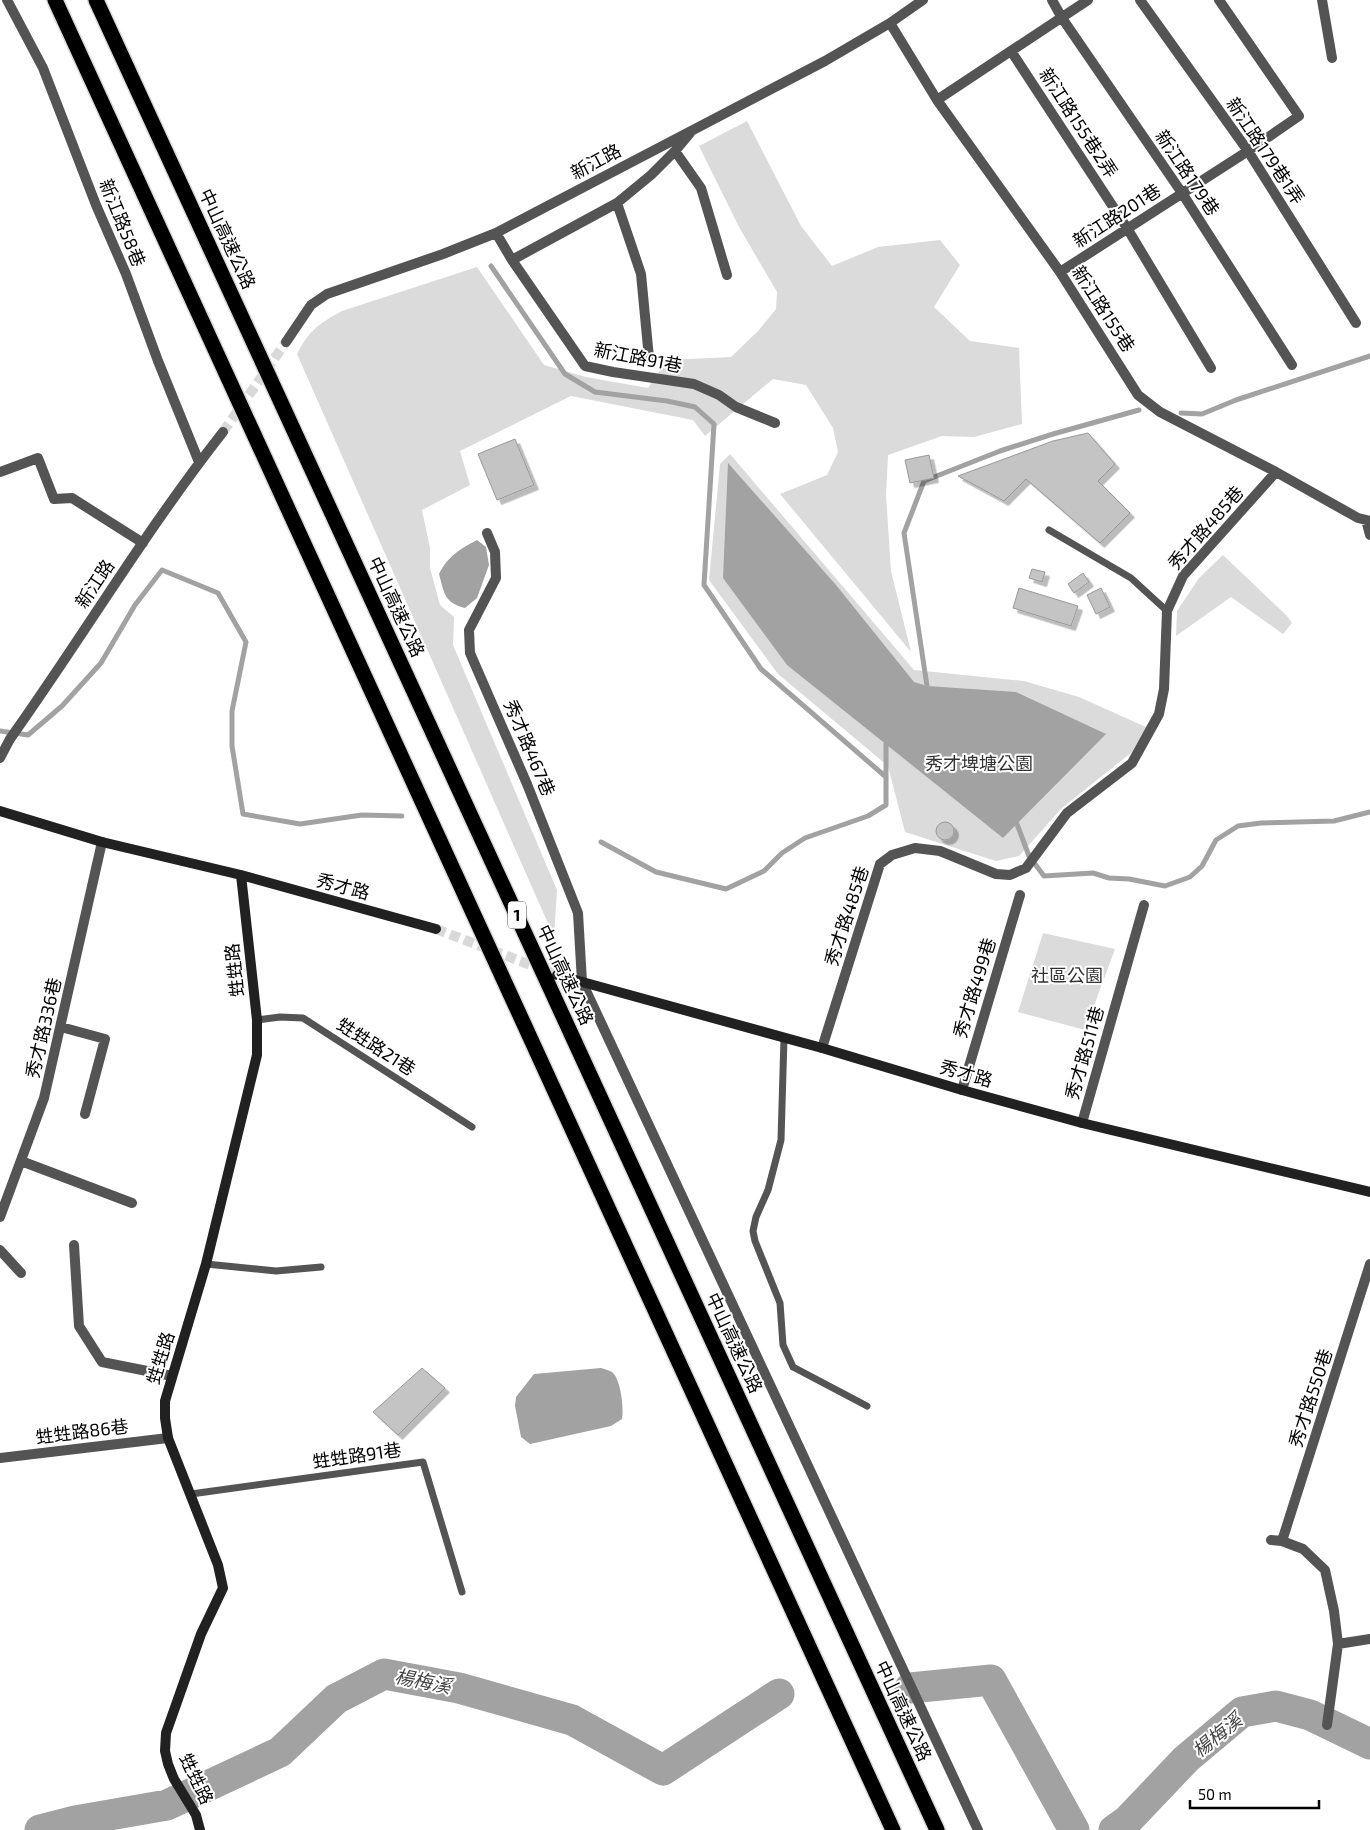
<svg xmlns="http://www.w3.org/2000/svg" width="1370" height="1830" font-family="'Exo 2','Noto Sans TC',sans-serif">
<defs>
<filter id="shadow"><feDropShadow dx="4.5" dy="4.5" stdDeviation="0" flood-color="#0004"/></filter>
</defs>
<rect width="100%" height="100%" fill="#fff"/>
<path fill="#dbdbdb" d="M747 121 801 226 832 266 878 247 940 240 960 265 934 307 970 341 1019 348 1022 424 974 437 942 436 888 455 886 495 891 571 911 652 780 494 827 475 838 452 833 428 806 385 773 379 705 436 693 420 571 396 460 451 470 485 422 510 430 548V568L440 605 454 617 453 645 557 890 554 937 297 354C309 330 320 323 342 311L477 267 544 365 586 377 648 388 667 360 731 357 759 330 776 309 777 292 739 227 699 146Z
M730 454 914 670 1024 681 1079 697 1146 727 1132 752 1062 808 1019 856 996 861 905 832 888 766 778 674 709 580 720 464Z
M1223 555 1287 616 1292 623 1283 634 1231 597 1176 636 1177 611 1199 578Z
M1043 933 1115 949 1085 1030 1018 1012Z"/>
<path fill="#a2a2a2" d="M728 463 836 585 914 682 927 686 1016 692 1106 734 1003 838 787 665 723 578Z
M477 540 486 547 489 565 477 598 465 608C444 603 444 592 439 574 448 556 460 549 477 540Z
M601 1368C604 1369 609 1370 612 1372 621 1379 624 1409 622 1419L611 1426 530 1444 521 1437 515 1406 516 1397 534 1374Z"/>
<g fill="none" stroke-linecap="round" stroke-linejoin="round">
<path stroke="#a2a2a2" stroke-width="5" d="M491 266 565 374 595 392 667 401 695 407 714 424 704 585 761 669 886 777
M1181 413 1202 414 1236 400 1370 356
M924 690 927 686 904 533 924 481 1000 451 1053 434 1139 410
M0 731 28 735 62 706 101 663 135 605 162 570 218 593 246 642 232 711V746L243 814 300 824 362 815 402 816
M1012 820 1017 824 1029 856 1044 876 1093 873 1109 878 1129 879 1165 886 1190 877 1202 866 1216 840 1238 826 1261 823 1334 821 1370 812
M601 842 656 872 726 889 764 871 782 853 805 838 868 816 886 805V744L889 740"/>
<path stroke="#a2a2a2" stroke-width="31" d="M910 1688 991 1680 1074 1830
M40 1830 75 1821 167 1805 280 1752 336 1699 384 1674 459 1688 572 1720 663 1770 779 1694
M1114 1830 1128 1820 1186 1759 1242 1712 1276 1706 1310 1715 1370 1744"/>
</g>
<path fill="#c4c4c4" stroke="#989898" filter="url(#shadow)" d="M1088 433 1115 464 1098 481 1130 513 1100 543 1026 479 1004 501 958 476 1053 441Z
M515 439 534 485 497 500 478 454Z
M929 455 934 478 910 483 905 460Z
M1032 569 1045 572 1042 582 1029 578Z
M1083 573 1089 582 1074 593 1068 584Z
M1019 588 1078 606 1071 626 1013 608Z
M1101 588 1110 607 1096 614 1087 595Z
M936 831a9 9 0 1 1 18 0a9 9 0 1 1-18 0Z
M422 1368 445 1388 398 1435 373 1412Z"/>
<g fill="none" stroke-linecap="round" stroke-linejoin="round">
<path stroke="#d9d9d9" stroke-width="10" stroke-dasharray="10 5" stroke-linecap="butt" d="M223 432 286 342"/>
<path stroke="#d9d9d9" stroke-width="10" stroke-dasharray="10 5" stroke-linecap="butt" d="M436 929 557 975"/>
<defs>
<path id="highway" d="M55 0 893 1830
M96 0 937 1830"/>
</defs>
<use href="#highway" stroke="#dbdbdb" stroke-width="18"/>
<path stroke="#545454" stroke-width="7" d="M1049 530 1131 578 1167 611
M257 1020 280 1017 303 1018 472 1127
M784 1038 781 1140 768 1190 756 1217 753 1231 755 1241 780 1303 783 1345 793 1367 867 1406
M206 1264 276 1271 321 1267
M191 1494 423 1462 462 1592"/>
<path stroke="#545454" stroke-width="10" d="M7 0 43 68 96 205 126 274 158 361 199 462
M1052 0 1062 18 1182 193 1292 365
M1140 0 1248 151 1356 323
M1322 0 1332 58
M890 23 937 100 1060 272 1138 395 1160 412 1276 472 1358 518 1370 521
M1011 51 1127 228 1211 368
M937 100 1088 0
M675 151 701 188 727 275
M617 203 641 274 649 358
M496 233 512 260 585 366 613 372 694 384 719 395 736 407 775 423
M512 260 617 203 651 175 675 151 690 133
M1060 272 1248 151 1299 116 1219 0
M286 342 311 305 327 294 443 254 496 233 825 61 890 23 923 0
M0 472 38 458 54 499 72 498 143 543
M1366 520 1370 535
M487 533 495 552 496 578 469 630 470 653 527 784 578 913 582 982 978 1830
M0 758 10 739C82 638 146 530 223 432
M61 1027 105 1039 85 1114
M822 1048 880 864 892 855 915 848 940 851 996 874 1010 875 1026 868 1067 813 1132 763 1159 714 1164 689 1167 611 1183 576 1276 472
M962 1090 1020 895
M1082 1123 1144 905
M21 1161 132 1203
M0 1217 44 1098 102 842
M74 1245 79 1326 102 1362 172 1376
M0 1250 21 1273
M0 1458 168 1438
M1271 1540 1282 1541 1303 1549 1325 1570 1334 1611 1338 1644 1327 1725
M1282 1541 1370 1264
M1338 1644 1370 1639"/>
<path stroke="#212121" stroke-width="10" d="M0 811 102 842 241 875 436 929
M557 975 822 1048 962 1090 1082 1123 1370 1192
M200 1830 196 1815 174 1779 168 1764 165 1751 166 1733 201 1634 223 1588 218 1565 168 1438 165 1418V1401L206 1264 257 1055V1020L241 875"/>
<use href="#highway" stroke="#000" stroke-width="15"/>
</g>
<g text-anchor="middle" stroke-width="4" stroke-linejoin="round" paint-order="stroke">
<rect fill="#fff" stroke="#4c4c4c" stroke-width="1" x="508" y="901.5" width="18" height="27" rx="4"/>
<g font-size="16" font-weight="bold" fill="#000">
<text x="517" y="921">1</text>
</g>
<g font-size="18" fill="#000" stroke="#fff">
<text transform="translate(1078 123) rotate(57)" y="6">新江路155巷2弄</text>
<text transform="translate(1265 151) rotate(56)" y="6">新江路179巷1弄</text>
<text transform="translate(596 162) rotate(-28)" y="6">新江路</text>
<text transform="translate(1187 173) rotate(56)" y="6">新江路179巷</text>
<text transform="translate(1117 216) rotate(-33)" y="6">新江路201巷</text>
<text transform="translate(122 223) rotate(68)" y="6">新江路58巷</text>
<text transform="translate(227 239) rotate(65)" y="6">中山高速公路</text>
<text transform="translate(1103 309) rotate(57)" y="6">新江路155巷</text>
<text transform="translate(638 358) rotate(11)" y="6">新江路91巷</text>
<text transform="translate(1206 528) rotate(-49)" y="6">秀才路485巷</text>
<text transform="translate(95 584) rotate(-56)" y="6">新江路</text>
<text transform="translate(396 607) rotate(65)" y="6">中山高速公路</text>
<text transform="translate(529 748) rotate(67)" y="6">秀才路467巷</text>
<text transform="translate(343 887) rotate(15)" y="6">秀才路</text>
<text transform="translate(847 916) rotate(-72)" y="6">秀才路485巷</text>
<text transform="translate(235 970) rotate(-96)" y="6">甡甡路</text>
<text transform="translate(565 975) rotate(65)" y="6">中山高速公路</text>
<text transform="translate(975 988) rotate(-73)" y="6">秀才路499巷</text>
<text transform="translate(44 1028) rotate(-77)" y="6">秀才路336巷</text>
<text transform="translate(376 1047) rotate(33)" y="6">甡甡路21巷</text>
<text transform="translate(1085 1053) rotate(-74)" y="6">秀才路511巷</text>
<text transform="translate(966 1074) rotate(16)" y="6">秀才路</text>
<text transform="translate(734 1343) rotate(65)" y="6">中山高速公路</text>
<text transform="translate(161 1358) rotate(-73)" y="6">甡甡路</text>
<text transform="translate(1311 1398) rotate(-72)" y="6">秀才路550巷</text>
<text transform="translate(82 1432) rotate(-7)" y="6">甡甡路86巷</text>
<text transform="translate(357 1456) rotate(-8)" y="6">甡甡路91巷</text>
<text transform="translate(903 1711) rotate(65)" y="6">中山高速公路</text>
<text transform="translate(196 1779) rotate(64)" y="6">甡甡路</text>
</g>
<g font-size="18" fill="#323232" stroke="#fff">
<text x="979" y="770">秀才埤塘公園</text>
<text x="1067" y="982">社區公園</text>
</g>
<g font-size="19" font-style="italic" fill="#434343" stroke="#fff">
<text transform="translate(423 1681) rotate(11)" y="7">楊梅溪</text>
<text transform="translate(1217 1735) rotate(-39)" y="7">楊梅溪</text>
</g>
</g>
<path d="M1190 1800v8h129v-8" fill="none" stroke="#000000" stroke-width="2.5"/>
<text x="1198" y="1800" font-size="15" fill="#000000" stroke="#ffffff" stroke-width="4" paint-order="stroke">50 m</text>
</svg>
